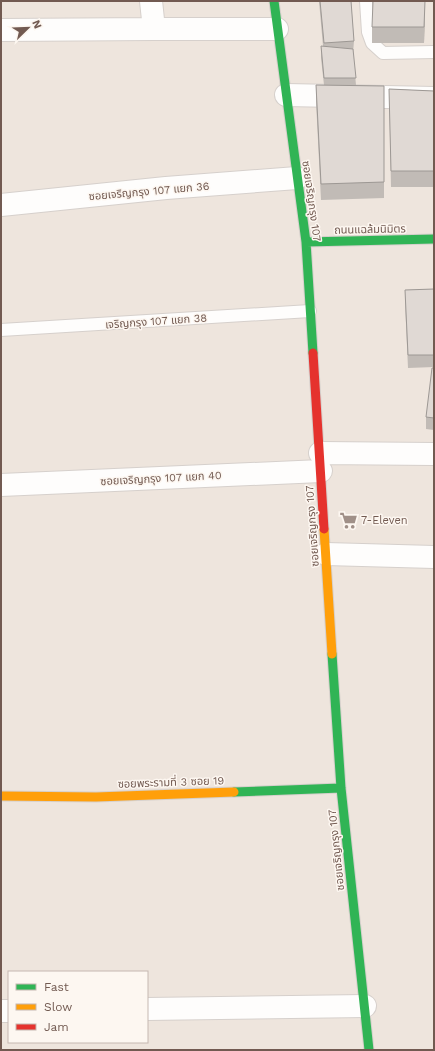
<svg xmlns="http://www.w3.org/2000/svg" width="435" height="1051" font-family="'Work Sans','Noto Sans Thai',sans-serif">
<rect width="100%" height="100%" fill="#f6f3ee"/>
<path fill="#eee5dd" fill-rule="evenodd" d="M1 1H434V1050H1ZM9 972H147V1042H9Z"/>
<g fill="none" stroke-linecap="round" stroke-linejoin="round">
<defs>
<path id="lane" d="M366 1 368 32 372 43 383 53 434 52
M1 330 310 311"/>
<path id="street" d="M151 1 154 29H277
M1 30 154 29
M286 95 434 98
M1 205 166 188 297 178
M320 453 434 454
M1 485 321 471
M326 554 434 557
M147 1009 365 1006
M1 1011H9"/>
<path id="fast" d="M274 1 306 242 313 353
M306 242 434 239
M332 654 341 788 369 1050
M234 792 341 788"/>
<path id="slow" d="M324 529 332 654
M1 796 96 797 234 792"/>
<path id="jam" d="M313 353 324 529"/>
</defs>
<use href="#lane" stroke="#d6d0cc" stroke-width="14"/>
<use href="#street" stroke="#d6d0cc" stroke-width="24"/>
<use href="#fast" stroke="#d6d0cc" stroke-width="11"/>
<use href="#slow" stroke="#d6d0cc" stroke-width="11"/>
<use href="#jam" stroke="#d6d0cc" stroke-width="11"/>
<use href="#lane" stroke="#fefdfc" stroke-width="12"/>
<use href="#street" stroke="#fefdfc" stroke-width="22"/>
<use href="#fast" stroke="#30b455" stroke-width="9"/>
<use href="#slow" stroke="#ff9f0a" stroke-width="9"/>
<use href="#jam" stroke="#e5322d" stroke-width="9"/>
</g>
<path fill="#c1bbb6" d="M319 1H351L354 41 353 53 356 85 384 86V198L321 200 316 101V85H324L321 58V46H323Z
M425 1 424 43H372V27Z
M389 89 434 91V187H391Z
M434 289V367L408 368 405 302V290Z
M434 368V430L426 429V417Z"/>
<path fill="#9d9894" d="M425 1 424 43V27Z"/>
<path fill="#e0d9d4" stroke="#9d9894" d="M320 1H351L354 41 324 43Z
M373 1H425L424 27H372Z
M321 46 353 49 356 78H324Z
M316 85 384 86V182L321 184Z
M389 89 434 91V171H391Z
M434 289V355H408L405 290Z
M432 368H434V418L426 417Z"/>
<defs>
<symbol id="supermarket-bare" viewBox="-9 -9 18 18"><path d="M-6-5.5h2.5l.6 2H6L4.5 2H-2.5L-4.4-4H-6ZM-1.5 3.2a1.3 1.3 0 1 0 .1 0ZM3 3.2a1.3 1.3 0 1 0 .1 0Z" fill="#a09088" stroke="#fdf7f1" stroke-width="2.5" paint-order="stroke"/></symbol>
</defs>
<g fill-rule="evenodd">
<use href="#supermarket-bare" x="336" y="508" width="25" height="25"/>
</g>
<g text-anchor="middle" stroke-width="3" stroke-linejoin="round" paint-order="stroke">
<g font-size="11" fill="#725a51" stroke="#fdf7f1">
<text transform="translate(149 191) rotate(-5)" y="4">ซอยเจริญกรุง 107 แยก 36</text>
<text transform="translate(312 201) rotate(82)" y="4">ซอยเจริญกรุง 107</text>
<text transform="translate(370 229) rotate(-1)" y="4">ถนนแฉล้มนิมิตร</text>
<text transform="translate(156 321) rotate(-4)" y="4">เจริญกรุง 107 แยก 38</text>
<text transform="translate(161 478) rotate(-3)" y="4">ซอยเจริญกรุง 107 แยก 40</text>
<text transform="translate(312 526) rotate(-94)" y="4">ซอยเจริญกรุง 107</text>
<text transform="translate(171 782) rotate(-2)" y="4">ซอยพระรามที่ 3 ซอย 19</text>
<text transform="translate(336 850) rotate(-96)" y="4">ซอยเจริญกรุง 107</text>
</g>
<g font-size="11" fill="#725a51" stroke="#fdf7f1" text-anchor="start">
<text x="361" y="524">7-Eleven</text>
</g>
</g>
<rect width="435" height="1051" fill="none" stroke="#725a51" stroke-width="4"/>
<rect x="8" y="971" width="140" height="72" fill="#fdf7f1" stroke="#c5b8b1"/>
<rect x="16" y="984" width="20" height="6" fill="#30b455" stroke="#c5b8b1"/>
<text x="44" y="991" font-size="12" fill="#725a51">Fast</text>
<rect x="16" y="1004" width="20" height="6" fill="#ff9f0a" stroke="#c5b8b1"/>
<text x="44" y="1011" font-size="12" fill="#725a51">Slow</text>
<rect x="16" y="1024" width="20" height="6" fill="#e5322d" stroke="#c5b8b1"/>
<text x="44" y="1031" font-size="12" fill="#725a51">Jam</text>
<g transform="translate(28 28) rotate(67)" stroke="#fdf7f1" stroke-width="3" paint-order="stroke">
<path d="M0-3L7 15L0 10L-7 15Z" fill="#725a51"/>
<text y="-6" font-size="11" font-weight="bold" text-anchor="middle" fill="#725a51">N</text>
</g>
</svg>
